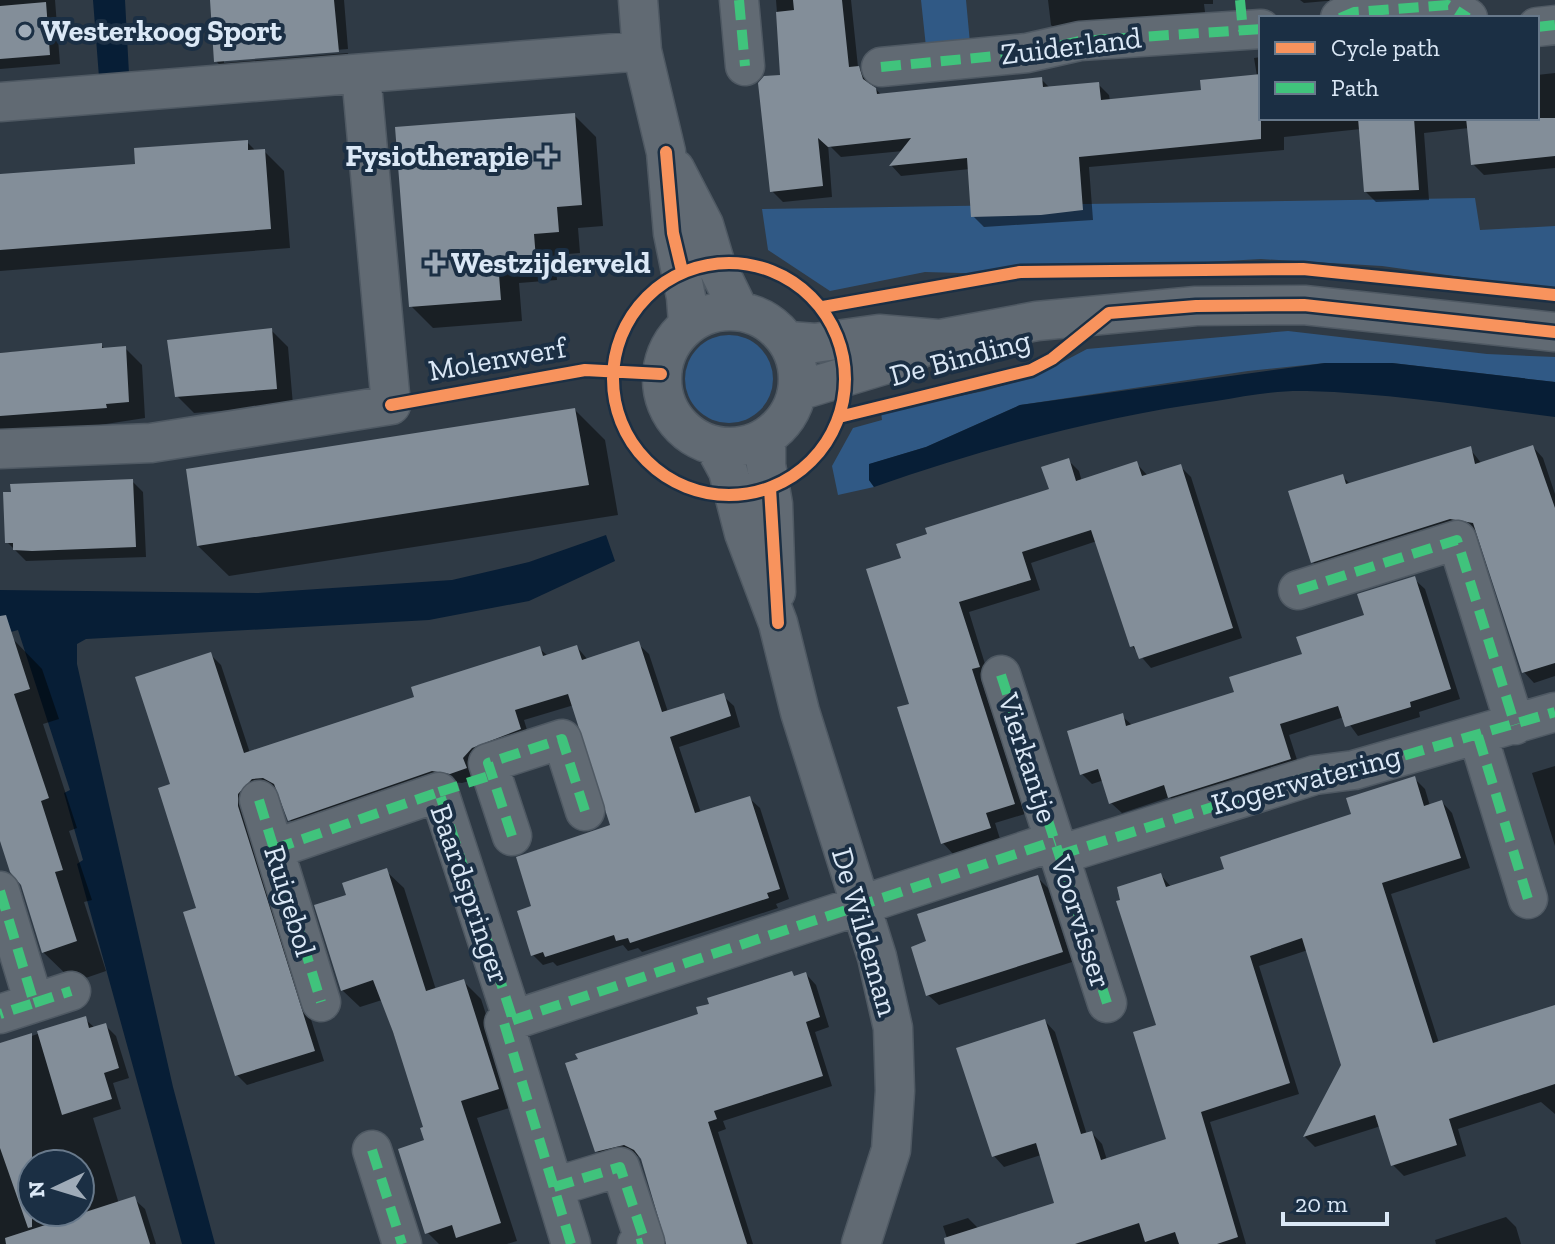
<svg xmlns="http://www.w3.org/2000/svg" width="1555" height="1244" font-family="'Zilla Slab',serif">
<rect width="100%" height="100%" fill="#2f3a45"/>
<path fill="#305985" d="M921 0H966L970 43 926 47Z
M1475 198 1480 230 1555 226V290L1382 266 1261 259 997 274 925 272 830 291 768 250 762 209Z
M1288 331 1487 354 1555 357V382L1392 363H1325L1248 371 1020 405 926 447 870 464 869 480 874 487 838 495 832 466 853 428 882 420 881 412 984 391 1038 375 1087 349Z
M685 379a44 44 0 1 1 88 0a44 44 0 1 1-88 0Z"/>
<path fill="#071e36" d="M93 0H125L129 74 99 77Z
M1325 363H1392L1555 382V417C1473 407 1389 393 1307 391 1276 390 1246 396 1216 401 1099 417 985 448 874 487L869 480V464L926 447 1020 405Z
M606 535 615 561 529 601 429 620 86 639 77 644V664L173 1087 215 1244H182L77 864 83 860 64 793 70 790 18 630 0 635V590L258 593 452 580 529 562Z"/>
<path fill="#0007" fill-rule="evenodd" d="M0 0H55L60 64 0 69Z
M212 0H344L348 49 224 59V63L348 53 349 62 227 72 216 61Z
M776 0H851L858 67 881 95 1041 79 1051 89 1098 84 1109 95 1110 101 1203 92 1257 76 1254 58 1261 57V118H1537V75L1555 73V168L1484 175 1473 164 1469 128 1424 133 1429 200 1376 202 1365 191 1361 129 1284 137V150L1089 167 1093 220 984 227 973 216 970 169 901 176 891 165 903 151 841 157 828 144 832 197 783 202 772 191 782 76Z
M1048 0H1213V4H1204L1206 20 1060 34 1051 25Z
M1300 0H1338L1304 3Z
M574 115 596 137 603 226 578 228 580 253 555 255 557 280 519 283 522 321 433 328 411 306Z
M247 142 256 151H264L284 171 290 248 0 271V176L137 166Z
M271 330 288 347 293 405 194 413 177 396Z
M101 345 106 350 125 348 142 365 145 418 80 428 0 432V353Z
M575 410 605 440 618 515 229 576 198 546Z
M1533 447 1543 458 1555 494V676L1534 683 1524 672 1478 531 1462 529 1323 572 1313 562 1342 476 1351 485 1470 449 1482 464Z
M1068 460 1079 471 1082 482 1137 464 1148 476 1180 466 1191 477 1242 638 1151 668 1132 646 1097 541 1031 563 1040 590 969 612 989 677 981 679 1025 814 995 823 1000 839 953 854 943 843 912 705 903 559 1051 490Z
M132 481 143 492 146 557 26 561 7 542Z
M1414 579 1425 589 1460 699 1419 712 1420 717 1358 736 1344 717 1289 735 1300 769 1180 807 1170 797 1122 813 1111 803 1104 780 1092 784 1082 774 1122 716 1133 726 1237 693 1366 616Z
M12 638 42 669 59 719 43 724 77 828 69 831 92 900 84 902 106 971 74 982 43 952 23 884 0 835V642Z
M638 644 649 654 668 712 723 696 734 706 740 727 679 747 701 813 749 798 760 808 789 899 776 904 778 908 642 952 638 948 628 951 623 945 557 966 553 962 543 965 533 955 534 907 613 827 574 705 524 720 530 740 476 779 462 783 443 781 300 830 290 820 279 790 262 789 248 818 324 1061 247 1085 237 1075 172 786 211 655 221 665 250 753 417 699 540 649 548 656 577 647 588 660Z
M1555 766V846L1532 773Z
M1414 778 1425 789 1430 806 1442 802 1452 813 1470 868 1391 894 1439 1043 1555 1014V1114L1541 1102 1458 1129 1466 1156 1404 1176 1393 1165 1381 1126 1315 1147 1305 1137 1344 1065 1308 950 1259 966 1299 1094 1210 1122 1246 1244H949L943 1226 968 1218 979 1229 1056 1204 1041 1155 1004 1167 994 1156 1045 1021 1055 1032 1087 1135 1092 1133 1102 1144 1107 1160 1168 1140 1159 1026 1161 875 1172 888 1227 871 1354 816Z
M386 871 404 888 436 990 463 981 481 999 516 1106 477 1118 517 1241 507 1244H439L427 1232 426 1128 382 1000 360 1007 342 990 349 897Z
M1037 877 1048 888 1072 962 939 1005 928 995V943Z
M806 974 816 985 829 1027 815 1032 832 1086 723 1121 726 1129 718 1132 753 1244H666L642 1158 636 1155 607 1161 597 1151 701 1016Z
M85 1019 95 1028 105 1025 116 1036 129 1078 113 1083 121 1109 93 1118 119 1204 134 1199 145 1209 156 1244H0V1046ZM32 1164H80V1212H32Z
M1506 1217 1516 1227 1521 1244H1436L1435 1240Z"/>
<path fill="#838e99" d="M210 0H334L339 52 214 62Z
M793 0H842L849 67 859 66 863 79 876 88 877 94 1042 77 1043 87 1099 82 1101 100 1201 90 1200 80 1261 74V139L1079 157 1083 210 1041 215 971 217 967 158 889 166 911 138 828 147 818 138 823 186 770 192 758 83 764 76 780 75 776 12 794 10Z
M46 2 50 55 0 59V6Z
M575 113 582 205 557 207 559 232 534 234 536 259 498 262 501 300 409 307 395 127Z
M1358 118H1414L1419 190 1364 192Z
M1466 118H1555V156L1471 165Z
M248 140V150L265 149 271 229 0 250V174L135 164 134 148Z
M272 328 277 389 175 397 167 340Z
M102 343V348L126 346 129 402 106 404 107 408 0 416V353Z
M575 408 589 485 197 546 186 469Z
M1533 445 1555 508V663L1522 673 1473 523 1450 519 1311 563 1288 491 1343 474 1346 484 1471 446 1475 464Z
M1069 458 1076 481 1137 461 1142 476 1181 464 1233 628 1139 659 1134 646 1130 647 1091 530 1022 552 1031 580 959 602 980 667 972 669 1015 804 986 813 991 828 941 844 897 707 909 704 866 569 901 558 896 544 927 534 925 528 1049 489 1041 467Z
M133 479 136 547 32 551 13 550V543H5L3 492H11L10 484Z
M1415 576 1451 689 1410 702 1411 707 1345 727 1338 706 1280 724 1291 759 1168 798 1164 785 1109 804 1098 769 1080 775 1067 731 1123 713 1126 726 1234 692 1229 677 1302 654 1296 637 1364 615 1357 594Z
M6 615 30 689 14 694 49 798 41 801 63 870 55 872 77 941 42 953 21 885 10 872 0 841V616Z
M639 641 662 712 724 693 731 716 670 737 695 813 750 796 780 889 767 893 769 898 630 943 628 938 616 941 614 935 545 957 543 952 531 956 517 911 531 906 516 857 610 825 568 694 515 710 521 729 472 748 463 758 467 768 450 774 432 771 288 821 274 784 263 778 252 779 238 794V806L315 1051 235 1076 183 912 196 908 158 788 170 784 135 677 211 652 244 753 414 697 411 687 540 646 543 656 577 645 582 660Z
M1415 776 1424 806 1442 800 1461 858 1382 883 1433 1043 1555 1005V1084L1449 1119 1457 1145 1391 1166 1375 1115 1303 1137 1341 1065 1302 938 1250 956 1290 1083 1201 1112 1238 1237 1217 1244H1179L1175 1232 1145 1242 1139 1223 1075 1244H945L944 1238 1054 1203 1036 1143 992 1157 956 1048 1045 1019 1081 1134 1092 1131 1101 1160 1166 1139 1133 1032 1156 1025 1116 901 1120 900 1117 887 1161 873 1166 887 1224 869 1220 857 1351 814 1346 798Z
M387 868 426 991 464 979 499 1089 461 1101 501 1223 456 1238 452 1225 425 1234 398 1149 424 1140 420 1128 423 1127 393 1032 373 980 341 991 314 905 346 895 342 883Z
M1038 875 1063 952 926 996 911 947 926 941 917 914Z
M792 971 794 976 806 972 820 1017 806 1022 823 1076 714 1111 717 1119 708 1122 747 1244H666L641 1159 634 1150 624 1145 595 1152 565 1063 578 1059 575 1054 698 1014 696 1007 709 1004 707 998Z
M86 1016 89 1028 106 1023 119 1068 104 1073 112 1099 62 1115 37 1031Z
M32 1033V1227L28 1228 0 1148V1043Z
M135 1196 150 1244H6L5 1238Z"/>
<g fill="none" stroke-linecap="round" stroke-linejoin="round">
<defs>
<path id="minor" d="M638 0 642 51 666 152 673 233 686 297 688 323
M739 0 745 66
M1340 18 1354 12 1448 5 1468 18
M1537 27 1555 25
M881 67 1027 53 1080 41 1261 29
M0 102 642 51
M675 169 704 225 715 262 739 311
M662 379a68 68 0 1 1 136 0a68 68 0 1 1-136 0Z
M789 341 815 343 879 334 937 339
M798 391 884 365 941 339 1037 321 1196 306 1304 305 1555 332
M766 438V465L773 504 776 592
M715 447 728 471 744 533 778 623 800 712 877 957 893 1028 895 1091 891 1150 861 1244
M0 449 151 443 391 405 361 74
M1298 590 1457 540 1515 725
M1001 675 1107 1003
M1478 736 1528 899
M259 800 321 1002
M512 836 488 763 562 739 585 811
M274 849 439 792 513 1020
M1059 855 1315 775 1354 770 1555 712
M0 891 34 1003 0 1014
M34 1003 71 991
M372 1150 402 1244
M554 1187 620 1167 645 1242 637 1244
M571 1244 504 1023 1055 841"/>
</defs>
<use href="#minor" stroke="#4f5963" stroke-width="41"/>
<use href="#minor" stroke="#616a73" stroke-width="38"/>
<path stroke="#40c37c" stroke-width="10" stroke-dasharray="20 10" stroke-linecap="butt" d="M739 0 745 66
M1240 0 1243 31
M1340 18 1354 12 1448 5 1468 18
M1537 27 1555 25
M881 67 1027 53 1080 41 1261 29
M1298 590 1457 540 1515 725
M1001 675 1107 1003
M1478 736 1528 899
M439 792 492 775
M259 800 321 1002
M512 836 488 763 562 739 585 811
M274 849 439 792 513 1020
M1059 855 1315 775 1354 770 1555 712
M0 891 34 1003 0 1014
M34 1003 71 991
M372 1150 402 1244
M554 1187 620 1167 645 1242 637 1244
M571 1244 504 1023 1055 841"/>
<defs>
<path id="cycleway" d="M666 152 673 233 682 271
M613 379a116 116 0 1 1 232 0a116 116 0 1 1-232 0Z
M823 307 1020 272 1303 269 1555 295
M391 405 585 370 661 374
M843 416 1031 370 1052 359 1109 313 1196 306 1304 305 1555 332
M770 488 778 623"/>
</defs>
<use href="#cycleway" stroke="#1b2f44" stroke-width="17"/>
<use href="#cycleway" stroke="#f8935d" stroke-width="12"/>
</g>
<g fill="#9fabb8" stroke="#1b2f44" stroke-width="3">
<circle cx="25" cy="31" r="8"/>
<path d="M543 144h8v8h8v8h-8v8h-8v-8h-8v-8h8z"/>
<path d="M431 251h8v8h8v8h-8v8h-8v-8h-8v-8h8z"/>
</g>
<g text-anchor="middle" stroke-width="8" stroke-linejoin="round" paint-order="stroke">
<g font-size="30" font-weight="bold" fill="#dbe8f6" stroke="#1b2f44" text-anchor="start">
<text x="41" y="41">Westerkoog Sport</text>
<text x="529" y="166" text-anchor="end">Fysiotherapie</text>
<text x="451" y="273">Westzijderveld</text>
</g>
<g font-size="30" fill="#dbe8f6" stroke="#1b2f44">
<text transform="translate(1071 46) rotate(-7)" y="10">Zuiderland</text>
<text transform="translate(960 358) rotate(-15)" y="10">De Binding</text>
<text transform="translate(497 359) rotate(-10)" y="10">Molenwerf</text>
<text transform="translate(1028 758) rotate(72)" y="10">Vierkantje</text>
<text transform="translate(1306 780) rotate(-15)" y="10">Kogerwatering</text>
<text transform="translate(470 894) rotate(71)" y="10">Baardspringer</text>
<text transform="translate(290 901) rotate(73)" y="10">Ruigebol</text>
<text transform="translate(1081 922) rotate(72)" y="10">Voorvisser</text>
<text transform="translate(865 932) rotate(74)" y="10">De Wildeman</text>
</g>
</g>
<rect x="1259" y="16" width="280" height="104" fill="#1b2f44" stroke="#68798b" stroke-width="2"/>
<rect x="1275" y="42" width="40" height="12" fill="#f8935d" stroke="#68798b" stroke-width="2"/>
<text x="1331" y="56" font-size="24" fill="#dbe8f6">Cycle path</text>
<rect x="1275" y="82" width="40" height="12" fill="#40c37c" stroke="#68798b" stroke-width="2"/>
<text x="1331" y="96" font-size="24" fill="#dbe8f6">Path</text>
<g transform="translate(56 1188) rotate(266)"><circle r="38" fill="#1b2f44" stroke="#68798b" stroke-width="2"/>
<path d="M0-6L14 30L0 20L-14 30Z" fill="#9fabb8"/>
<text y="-12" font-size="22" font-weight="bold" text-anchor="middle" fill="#dbe8f6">N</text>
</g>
<path d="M1283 1212v12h104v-12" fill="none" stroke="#dbe8f6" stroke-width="4"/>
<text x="1295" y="1212" font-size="24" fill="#dbe8f6" stroke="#1b2f44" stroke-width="6" paint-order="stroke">20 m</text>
</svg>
